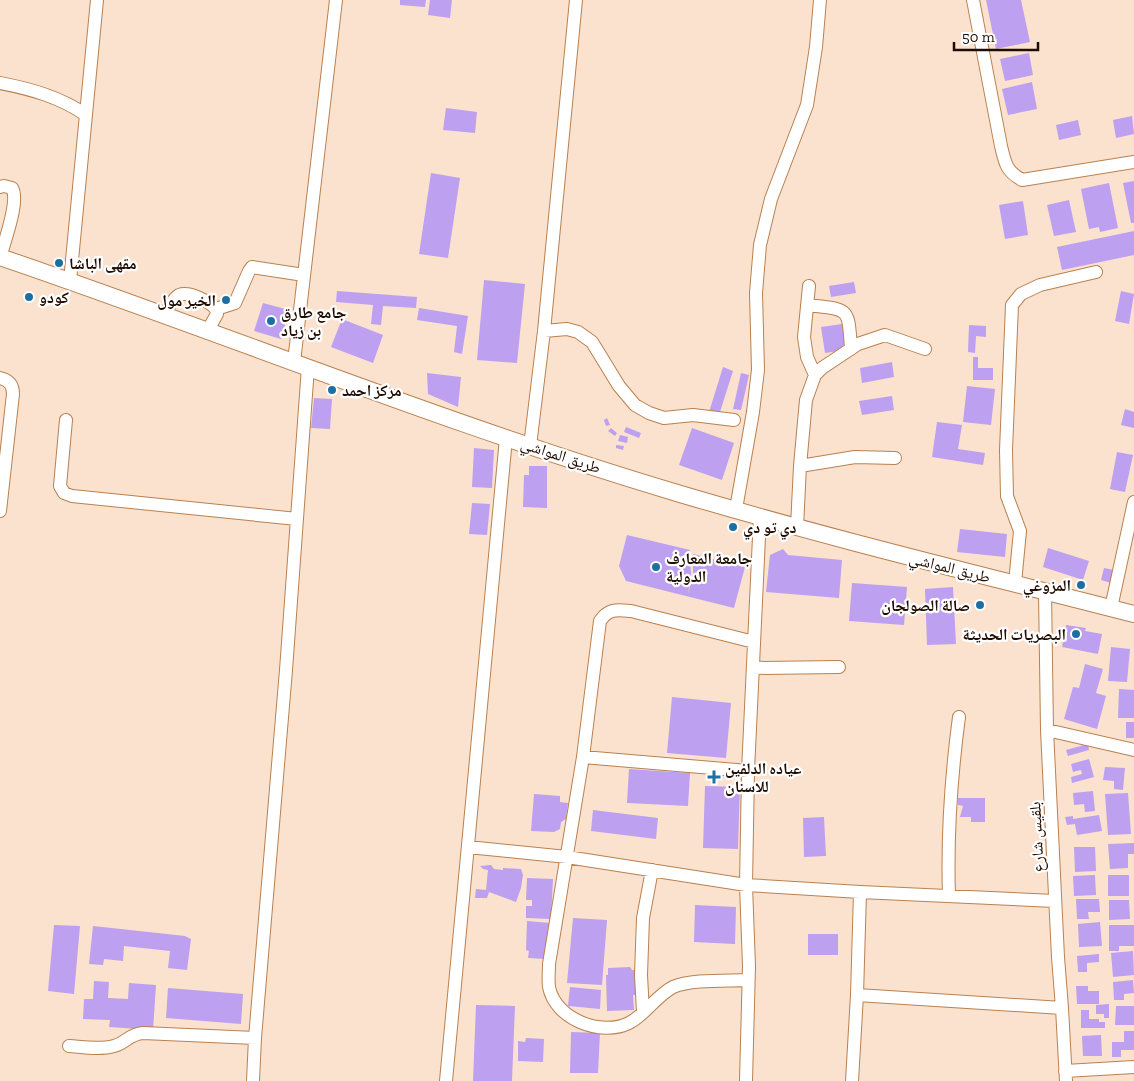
<svg xmlns="http://www.w3.org/2000/svg" width="1134" height="1081" font-family="'Zilla Slab','Noto Naskh Arabic',serif">
<rect width="100%" height="100%" fill="#fae2ce"/>
<path fill="#bda0ef" d="M400 0H426L425 7 400 5Z
M430 0H452L450 18 428 15Z
M986 0H1021L1030 42 996 49Z
M1029 53 1033 75 1005 81 1000 59Z
M1032 82 1037 109 1008 115 1002 89Z
M446 108 477 112 475 133 443 130Z
M1132 116 1134 134 1116 138 1113 120Z
M1078 120 1081 135 1059 140 1056 125Z
M431 173 460 178 448 258 419 254Z
M1134 181V223H1131L1123 183Z
M1109 183 1118 228 1100 232 1099 227 1089 229 1081 189Z
M1069 200 1076 232 1054 236 1047 205Z
M1023 201 1028 235 1005 239 999 205Z
M1134 231V255L1062 270 1057 247Z
M484 280 525 284 517 363 477 360Z
M854 282 856 293 831 297 829 286Z
M337 291 417 297 416 308 383 306 381 325 371 324 373 305 336 302Z
M1121 291 1134 294 1129 324 1115 321Z
M263 303 289 310 281 339 254 331Z
M419 308 468 316 462 354 454 352 457 326 417 320Z
M342 319 383 335 373 363 331 347Z
M842 324 846 350 825 353 821 327Z
M969 325 986 326V337L976 336 975 353 968 352Z
M973 357H978V368H993V380H973Z
M892 362 894 377 862 383 860 368Z
M723 367 733 371 719 415 709 412Z
M427 373 461 377 458 407 428 394Z
M741 373 749 375 741 410 733 409Z
M967 386 995 389 991 425 963 422Z
M892 396 894 410 862 415 859 401Z
M314 398 332 399 330 429 311 428Z
M1125 409 1134 412V428L1121 425Z
M607 418 610 425 606 426 604 420Z
M937 422 962 425 958 449 985 453 983 465 932 457Z
M626 427 641 433 639 438 624 432Z
M611 428 617 433 615 436 608 431Z
M692 428 734 443 722 480 679 465Z
M620 435 628 437 627 443 618 441Z
M616 445 624 446 623 450 616 448Z
M474 448 494 450 492 488 472 487Z
M1117 452 1133 455 1125 492 1110 489Z
M529 466H547V508L523 507 524 475H529Z
M472 503 490 504 487 535 469 534Z
M960 529 1007 534 1005 557 957 552Z
M627 535 690 550 691 574 688 594 693 574V554L745 567 734 608 626 581 619 566Z
M1048 548 1089 561 1083 580 1043 567Z
M783 549 788 555 842 560 839 598 766 592 770 555Z
M1104 568 1114 570 1111 583 1101 580Z
M852 583 907 587 904 625 849 621Z
M953 587 956 644 927 645 925 589Z
M1066 625 1086 628 1085 631 1102 634 1098 654 1062 647Z
M1111 647 1130 649 1127 682 1108 681Z
M1085 664 1103 669 1096 693 1106 696 1097 729 1064 719 1073 687 1079 688Z
M1119 689 1134 690V718H1118Z
M672 697 731 703 726 758 667 753Z
M1126 722H1134V738H1126Z
M1088 744 1089 750 1068 756 1066 750Z
M1089 759 1094 777 1072 783 1071 777 1082 774 1081 770 1073 772 1071 764Z
M1105 767 1125 768 1123 790 1114 789V781L1103 780Z
M629 769 690 773 688 806 627 803Z
M705 786 740 787 738 849 703 848Z
M1093 791 1095 811 1085 812 1084 804 1074 805 1073 793Z
M1128 793 1131 834 1108 835 1105 794Z
M534 794 560 796V802L568 803 566 819 561 822 560 829 554 832 531 831Z
M958 798H985V822H971V817H960L963 806 958 805Z
M593 810 658 818 656 839 591 831Z
M1099 815 1102 831 1077 835 1075 824 1067 825 1065 817 1073 816V819Z
M824 817 826 856 804 857 803 818Z
M1134 843V854H1128V868L1110 869 1108 844Z
M1074 847H1095L1096 871 1075 872Z
M491 865 494 869 503 870V868L521 869 523 875 521 888 516 902 489 892 487 898H475L476 889 486 890 488 870 483 869 480 866Z
M1095 875 1096 895 1074 896 1073 876Z
M1108 875H1129V896H1108Z
M527 878 553 879 551 919 526 918V906H532V900H526Z
M1076 899H1099L1100 912H1088L1089 919H1077Z
M1109 900H1129L1130 919 1109 920Z
M695 905 736 907 735 944 694 942Z
M573 918 607 920 602 985 567 983Z
M527 921 550 923 545 959 528 958 529 951 526 950Z
M1100 922 1102 946 1079 947 1078 924Z
M54 925 80 926 74 994 48 991Z
M1109 925H1134V946H1119V951H1109Z
M93 926 185 936 191 939 187 970 168 968 170 951 124 946 123 961 104 959 103 965 89 964Z
M808 934H838V955H808Z
M1133 951 1134 975 1113 977 1111 953Z
M1099 954V962L1087 963V972H1078L1077 956Z
M630 967 632 970 639 969 638 995H633L634 1010 607 1011 606 975H608V968Z
M1133 980 1134 993 1124 994V1000H1114L1113 982Z
M94 981 109 982 108 998 128 999 129 983 156 985 153 1030 109 1027 110 1020 83 1019 84 999H93Z
M1076 986H1088V991H1099V1004H1077Z
M570 987 601 990 600 1009 568 1006Z
M168 988 243 994 241 1024 166 1018Z
M1109 1004V1018H1104V1014H1096V1005Z
M476 1005 515 1006 512 1081H473Z
M1116 1006H1134V1025H1115Z
M1081 1010H1089V1019H1099V1022H1105V1028H1081Z
M1124 1031H1134V1050H1121V1057H1112V1042H1124Z
M571 1032 600 1033 598 1073H570Z
M1101 1035 1102 1056H1083L1082 1036Z
M526 1038 544 1039 543 1062 518 1061V1041L525 1042Z"/>
<g fill="none" stroke-linecap="round" stroke-linejoin="round">
<defs>
<path id="minor" d="M973 0 1001 146C1005 163 1006 171 1022 180L1134 162
M0 83C31 89 60 97 86 115
M0 187 4 186 12 188C20 201 4 242 0 258
M70 281 97 0
M809 286 804 337 807 357 815 375
M807 305C850 310 848 306 851 349
M164 314C168 309 173 298 179 295 190 291 210 302 216 309
M208 330 217 314 216 309 235 303 249 271 252 267 304 275
M544 331 567 329 578 332 592 342 619 386 635 405 649 413 664 418 693 415 734 420
M294 362 336 0
M0 378C9 380 13 385 13 394L0 511
M66 420 60 486 64 493 72 496 297 519
M530 446 544 331 576 0
M800 466 855 457 895 458
M736 509 753 412 758 370 756 293 760 245 771 199 807 105 816 47 820 0
M797 527 800 466 806 400 815 375 822 368 858 344 885 335 925 349
M1015 583 1020 531 1007 496 1006 450 1012 305 1021 294 1040 285 1096 272
M1045 591 1047 730 1058 957 1062 1008 1066 1081
M1111 608 1134 502
M753 668 839 667
M1047 730 1134 750
M583 757 748 771
M468 847 567 857 746 885 860 892 1055 901
M949 896C947 835 951 777 959 717
M748 980C727 981 691 979 673 987 656 996 645 1015 629 1023 601 1037 555 1019 549 987 548 979 549 971 549 964L583 757 600 621C609 608 617 610 631 611L754 642
M857 995 1062 1008
M643 1012 641 975 643 918 652 870
M69 1046C83 1047 100 1050 114 1046 126 1043 129 1034 143 1033L255 1038
M1065 1071 1134 1067
M253 1081 255 1038 286 670 308 367
M446 1081 506 438
M746 1081 749 966 746 885 748 771 760 516
M852 1081 857 995 860 892"/>
<path id="major" d="M0 257C226 334 448 425 677 493 828 538 982 575 1134 614"/>
</defs>
<use href="#minor" stroke="#b98150" stroke-width="14"/>
<use href="#major" stroke="#b98150" stroke-width="18"/>
<use href="#minor" stroke="#fff" stroke-width="12"/>
<use href="#major" stroke="#fff" stroke-width="16"/>
</g>
<g fill="#1e6fa1" stroke="#fff" stroke-width="2">
<circle cx="59" cy="263" r="5"/>
<circle cx="29" cy="297" r="5"/>
<circle cx="226" cy="300" r="5"/>
<circle cx="271" cy="321" r="5"/>
<circle cx="332" cy="390" r="5"/>
<circle cx="733" cy="527" r="5"/>
<circle cx="656" cy="567" r="5"/>
<circle cx="1081" cy="585" r="5"/>
<circle cx="980" cy="605" r="5"/>
<circle cx="1076" cy="634" r="5"/>
<path d="M711.5 769.5h5v5h5v5h-5v5h-5v-5h-5v-5h5z"/>
</g>
<g text-anchor="middle" stroke-width="4.5" stroke-linejoin="round" paint-order="stroke">
<g font-size="16" font-weight="bold" fill="#200c00" stroke="#fff" text-anchor="start">
<text x="69" y="269">مقهى الباشا</text>
<text x="39" y="303">كودو</text>
<text x="216" y="306" text-anchor="end">الخير مول</text>
<text x="281" y="318">جامع طارق<tspan x="281" dy="18">بن زياد</tspan></text>
<text x="342" y="396">مركز احمد</text>
<text x="743" y="533">دي تو دي</text>
<text x="666" y="564">جامعة المعارف<tspan x="666" dy="18">الدولية</tspan></text>
<text x="1071" y="591" text-anchor="end">المزوغي</text>
<text x="970" y="611" text-anchor="end">صالة الصولجان</text>
<text x="1066" y="640" text-anchor="end">البصريات الحديثة</text>
<text x="725" y="774">عياده الدلفين<tspan x="725" dy="18">للاسنان</tspan></text>
</g>
<g font-size="16" fill="#200c00" stroke="#fff">
<text transform="translate(561 455) rotate(18)" y="6">طريق المواشي</text>
<text transform="translate(950 567) rotate(14)" y="6">طريق المواشي</text>
<text transform="translate(1036 837) rotate(-93)" y="6">بلقيس شارع</text>
</g>
</g>
<path d="M954 42v8h84v-8" fill="none" stroke="#200c00" stroke-width="2.5"/>
<text x="962" y="42" font-size="15" fill="#200c00" stroke="#ffffff" stroke-width="4" paint-order="stroke">50 m</text>
</svg>
